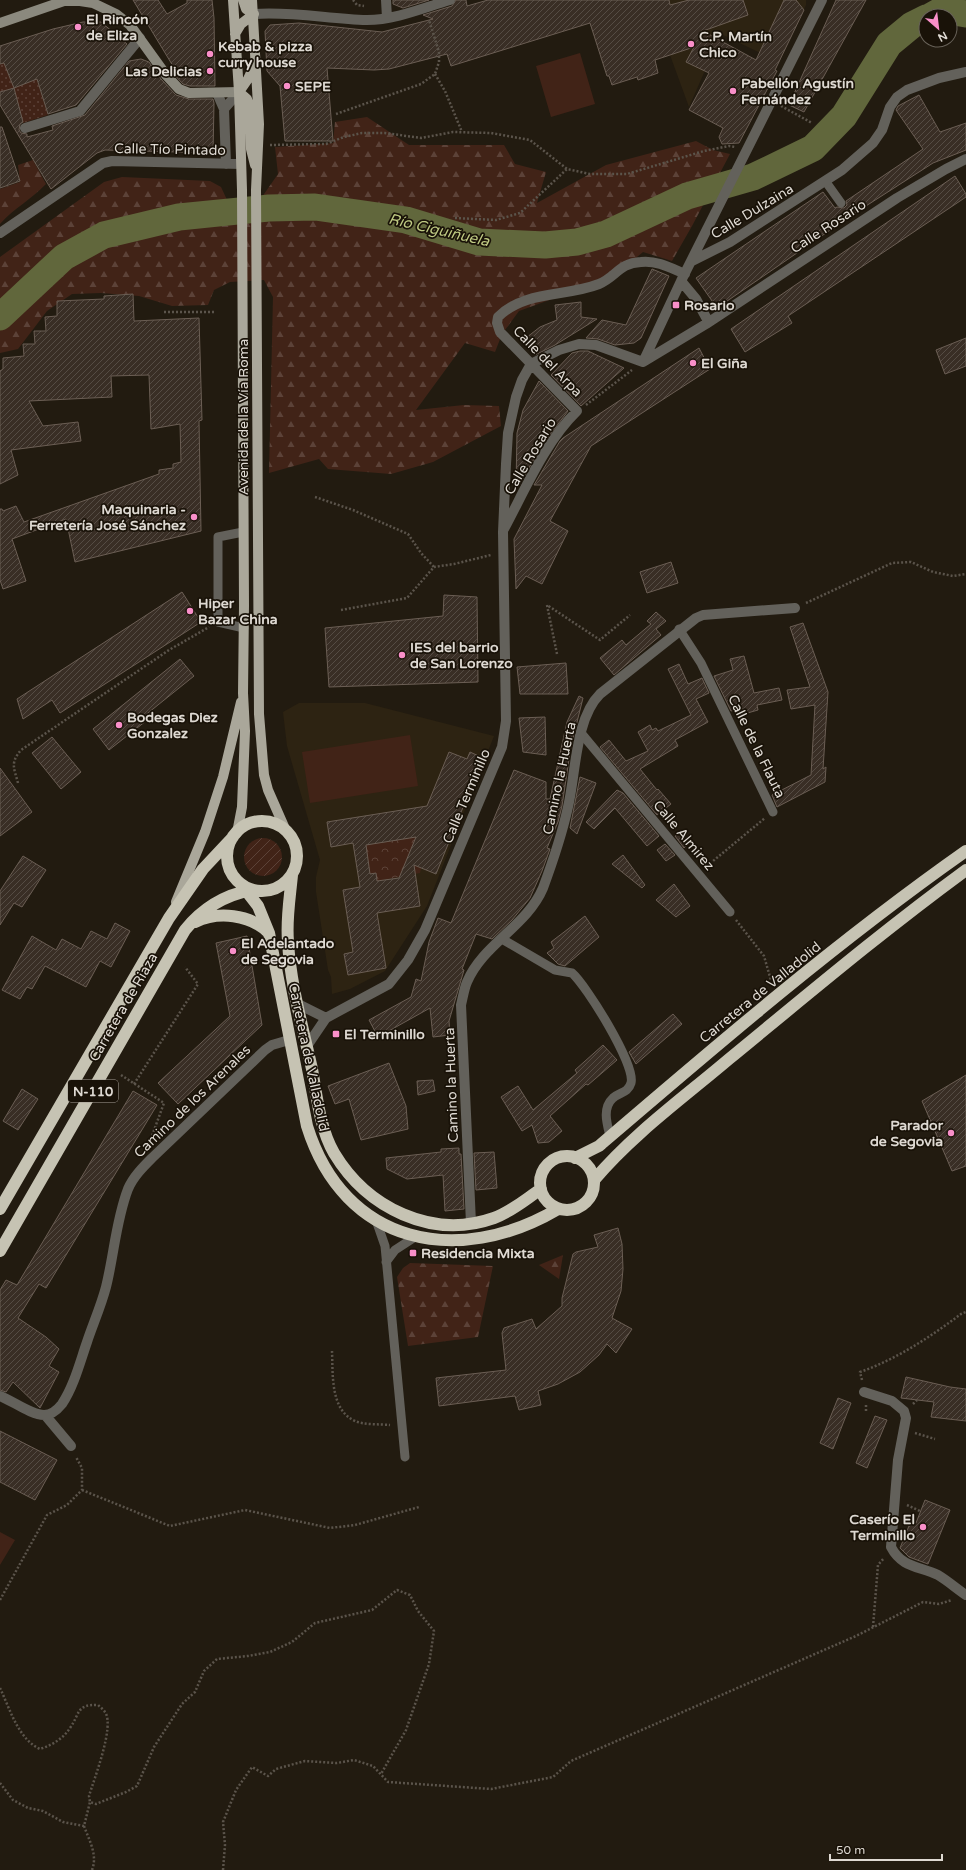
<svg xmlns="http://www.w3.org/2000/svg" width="966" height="1870" font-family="'Varela Round',sans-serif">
<defs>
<pattern id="grass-dots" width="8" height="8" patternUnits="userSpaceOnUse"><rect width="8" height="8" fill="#412317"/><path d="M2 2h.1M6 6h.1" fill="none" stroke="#5c4238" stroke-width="1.8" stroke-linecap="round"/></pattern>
<pattern id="forest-firs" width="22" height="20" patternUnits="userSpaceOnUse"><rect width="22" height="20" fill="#412317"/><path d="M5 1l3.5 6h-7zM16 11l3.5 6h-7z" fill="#5c4238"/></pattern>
<pattern id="park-crowns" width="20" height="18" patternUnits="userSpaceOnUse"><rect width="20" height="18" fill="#412317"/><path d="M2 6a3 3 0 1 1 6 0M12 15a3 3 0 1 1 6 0" fill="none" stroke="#5c4238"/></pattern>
<pattern id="garden-furrows" width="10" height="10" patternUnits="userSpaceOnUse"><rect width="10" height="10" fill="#412317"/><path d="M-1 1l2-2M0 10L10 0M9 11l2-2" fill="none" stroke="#5c4238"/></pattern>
<pattern id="building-hatch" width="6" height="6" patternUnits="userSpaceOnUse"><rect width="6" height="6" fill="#392e25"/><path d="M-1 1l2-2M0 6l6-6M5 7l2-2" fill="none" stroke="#554c44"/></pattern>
</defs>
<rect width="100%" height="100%" fill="#221b10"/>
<path fill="#2d2312" d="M653 0H806V5L779 62 721 34 689 107 670 55Z
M299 703H365L494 736 427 906 385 971 350 989 332 994 331 977 328 970 316 892V877L320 860 287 746 283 712Z"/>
<path fill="url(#grass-dots)" d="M29 55 48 115 23 123 14 88 0 92V64L4 63 14 88 25 83Z"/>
<path fill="url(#forest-firs)" d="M367 117 409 145H504L515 164 546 172 537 203 606 165 696 141 713 150 730 154 692 226 672 261 643 252 626 266 591 285 519 311 502 334 495 352 465 343 416 410 464 405 499 406 501 426 433 462 391 474 328 469 319 459 269 473 273 297 264 280 230 282 214 290 208 305 172 306 139 296 101 293 72 294 47 311 18 349 0 353V257L104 182 122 177 210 181 221 187 228 202 262 197 278 174 275 147 333 143 335 122Z
M33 160 46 184C32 199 14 208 0 224V189L20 182 18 165Z
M563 1255 559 1279 539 1265Z
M410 1263 493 1266 478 1337 408 1346 397 1277 403 1268Z"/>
<path fill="url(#park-crowns)" d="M416 837 406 862 421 868 420 873 377 881 376 873 370 874 366 845Z"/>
<path fill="url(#garden-furrows)" d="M244 857a19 19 0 1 1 38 0a19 19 0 1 1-38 0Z"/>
<path fill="#412317" d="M580 53 595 104 551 117 536 66Z
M410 735 418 786 310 803 302 752Z
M0 1532 15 1540 0 1565Z"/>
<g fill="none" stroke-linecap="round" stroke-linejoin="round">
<path stroke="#61673c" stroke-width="27" d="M931 16 942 10 966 14
M0 317 64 257 104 235 179 217 269 208 315 207 406 220 479 242 545 245 577 242 606 234 687 196 753 177 813 148 844 116 889 44 912 25 926 18"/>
</g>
<path fill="url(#building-hatch)" stroke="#6b5e54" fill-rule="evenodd" d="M133 0H158L167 14 187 3V0H212L214 18 215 86H190L183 84 169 69 176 71Z
M393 0H429L403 8 393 4Z
M456 0H466L467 6 488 0H669L670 5 689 0H743L748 15 703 31 756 60 784 0H796L804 10 775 70 777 71 739 143 722 144 719 137 723 128 689 110 709 73 686 62 694 47 655 60 658 73 638 80 637 77 612 85 609 76H607L590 23 451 66 447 54 389 69 374 70 327 68 333 141H285L280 86 267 71 265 31 270 25 299 23 382 32 433 19 423 15 452 6Z
M836 0H866L804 112 789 105Z
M83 22H101L127 44 76 105 48 114 37 79 14 88 4 63 0 64V46L53 29Z
M141 59 149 62 161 79 176 95 189 99H213L214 103 213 153 105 150 97 153 51 189 0 105V92L14 88 23 122 20 124 19 130 21 133 27 134V137L53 130 52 126 85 115 129 61Z
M919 95 940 132 966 123V150L933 163 855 213 717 308 696 278 823 192 835 208 837 207 844 208 847 205 846 201 923 149 896 110 898 106Z
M0 127H2L20 181 0 188Z
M955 176 966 194V197L788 316 792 323 745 352 731 329Z
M652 269 669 276 641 338 634 343 615 345 598 339 586 338 602 320 626 325Z
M133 294 134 321 199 318 202 420 199 421 201 531 75 562 66 519 12 539 26 581 3 589 0 580V509H2L3 511 16 506 24 522 159 474V470L173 468V464L181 462 180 424 151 429 149 375 111 376 112 397 29 401 43 426 78 422 81 441 11 450 18 475 0 484V371L3 369V358L24 356 23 344H35L34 331H46L45 317 57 316V301L104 299V296Z
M581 302V317L597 319 555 345 535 355 522 341 540 327 557 320 555 305Z
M966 338V366L945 374 936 350Z
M699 348 710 369 591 446 550 521 568 531 542 584 526 576 516 589 514 539 542 485H534L560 441 563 438Z
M580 351H588L624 368 581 406 551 375 572 353Z
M539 381 568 411 540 448 519 486H516L517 433 523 410Z
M671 562 678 583 647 593 640 572Z
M182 592 201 622 60 713 52 700 23 719 17 699Z
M444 595 477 597 478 682 329 687 325 628 443 616Z
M656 612 666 621 656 629 661 635 614 675 600 658 622 640 626 645 651 624 647 621Z
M803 623 828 692 823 769 826 767 825 782 777 807 772 795 811 775 815 705 791 709 787 690 810 687 790 627Z
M744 656 754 693 779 688 782 700 757 705 758 710 744 714 742 708 731 711 714 676 733 670 730 659Z
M180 659 194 676 143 717 146 721 109 750 93 729Z
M566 663 568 694H520L517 667Z
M679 664 688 684 702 678 709 693 696 699 708 722 675 740 678 746 640 769 657 790 658 789 671 804 657 815 600 747 609 740 626 761 648 751 638 732 650 725 652 730 656 728 658 731 691 715 668 669Z
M579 696 583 698 571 746 562 806 558 822 547 848 550 849 542 871 530 898 512 920 492 939 476 934 462 969 464 970 449 1021 450 1035 433 1037 430 1008 378 1037 369 1020 411 997 416 979 421 981 429 942 438 918 451 923 514 770 546 782V799H550L567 722Z
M545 717 546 755 523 752 519 718Z
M52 737 81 772 61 789 32 753Z
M449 752 467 759 470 752 483 758 436 874 414 865 420 906 377 913 386 968 348 975 344 954 353 952 343 890 360 887 353 843 331 847 327 822 427 806ZM416 837 399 878 377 881 376 873 370 874 366 845Z
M0 768 32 812 0 836Z
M580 777 596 783 577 834 570 828Z
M617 790 623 793 659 836 647 846 615 808 594 829 586 822Z
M679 833 686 842V846L684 848 675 836Z
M665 844 675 855 666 861 657 850Z
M623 855 645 885 642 888 612 864Z
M23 856 46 870 22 907 14 903 0 925V891Z
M674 884 690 906 676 917 656 900Z
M585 916 599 937 565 966 558 964 547 953 554 948 551 942Z
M115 923 130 931 111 967 100 961 86 987 45 966 32 989 27 987 20 999 2 990 32 936 56 950 62 939 81 949 91 931 107 939Z
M247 936 262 1025 178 1104 158 1083 230 1016 216 943Z
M673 1014 682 1024 636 1064 629 1052Z
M603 1045 617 1060 588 1085 586 1084 550 1116 562 1131 549 1142 538 1143 532 1125 522 1131 501 1097 518 1086 533 1110 577 1073 575 1070Z
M389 1063 406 1106 408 1129 361 1140 349 1099 335 1104 328 1086Z
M966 1075V1166L952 1171 922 1101Z
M433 1080 435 1091 418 1095 417 1081Z
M22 1089 38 1099 18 1130 3 1121Z
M133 1091 157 1105 46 1288 39 1284 18 1318 46 1337 59 1349 49 1366 59 1372 40 1408 13 1382 6 1392 0 1390V1290L6 1280 17 1285Z
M459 1148V1154H461L464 1209 445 1211 443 1175 407 1179 387 1169 386 1158 441 1152V1149Z
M494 1152 497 1188 476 1190 474 1153Z
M618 1228 622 1244 623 1269 621 1291 612 1318 632 1329 616 1353 607 1344 599 1355 580 1372 558 1384 538 1391 541 1405 519 1410 515 1396 439 1406 436 1378 506 1370 502 1333 504 1328 532 1319 536 1329 562 1306V1298L573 1254 576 1252 598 1247 594 1235Z
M906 1377 950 1387 966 1389V1421L931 1417 934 1402 901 1398Z
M838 1398 851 1403 833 1449 820 1443Z
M875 1416 887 1420 867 1468 856 1463Z
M0 1431 57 1460 35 1500 0 1482Z
M925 1500 950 1510 928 1564 909 1557 900 1548 911 1521 916 1523Z"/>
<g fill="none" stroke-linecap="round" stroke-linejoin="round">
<path stroke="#5b544b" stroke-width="2.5" stroke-dasharray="2 2" stroke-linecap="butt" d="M353 0 357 5 364 6
M435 74 445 91 462 132
M781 106 812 123
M336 114 421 84 435 74 439 62V52L429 20
M270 145 326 144 344 137 362 133H385L421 138 453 132 491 133 530 140 567 169 590 174H627L704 151 729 146 735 147
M455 218 496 220 520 213 567 169
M164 312H214
M586 405 632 370
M315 497 353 510 408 534 421 553 434 567
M806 603 892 563 911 562 933 572 953 576 966 574
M341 610 407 598 434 567 454 564 491 555
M557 654 547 605 600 640 630 615
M18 783C14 768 10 763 21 750L169 650 209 627
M707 866 765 818
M736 920 764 956 772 984
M121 1075 164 1103 149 1144
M134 1084 198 984 185 967
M332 1351C333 1374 330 1410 355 1421 363 1425 381 1424 390 1425
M862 1380 860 1372C897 1359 930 1337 961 1314L966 1312
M913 1404 917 1400
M866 1405V1411
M915 1433 935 1439
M82 1490 170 1526 245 1510 330 1528 355 1525 419 1507
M907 1505 920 1511
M0 1600 47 1515 67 1505 82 1490V1468L76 1457
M873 1627 878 1565 884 1558
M0 1688C10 1709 18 1739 40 1749 52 1745 63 1739 70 1728 80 1714 76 1704 98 1705 100 1707 103 1709 105 1712 115 1726 94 1779 89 1796L90 1802 96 1804 126 1792 137 1786 154 1747 182 1704 195 1692 204 1671 217 1659 248 1656 270 1652 292 1642 315 1623 372 1610 397 1590 410 1595 418 1611 434 1631 429 1664 406 1730 381 1774
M0 1783 13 1800 28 1808 43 1811 63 1822 84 1826 90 1802
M84 1826C89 1840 98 1855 92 1870
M223 1870 225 1845 223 1822 236 1790 252 1767 268 1776 276 1769 305 1761 337 1763 354 1760 373 1766 388 1782 491 1789 553 1777 571 1761 856 1636 923 1602 939 1604 952 1600"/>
<path stroke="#63615b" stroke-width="9" d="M826 182 841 203
M243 532 218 537V622L244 628
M679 629 701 663 773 812
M581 733 730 912
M502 939 555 970 572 973C586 985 636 1065 631 1083 628 1093 620 1092 613 1098 602 1108 607 1124 610 1136
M376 1220 385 1246 405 1457
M386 1262 395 1250 415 1237"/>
<path stroke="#63615b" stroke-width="10" d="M386 0 387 18
M254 14C291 11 329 19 367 20 395 20 423 8 450 0
M217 93 224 109 226 164
M224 109 239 92
M25 128 80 111 140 38
M0 233 103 163 112 161 241 164
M692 261 730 242 842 170 873 143 882 130 890 107 897 97 907 90 939 78 966 72
M681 281 696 299 708 321
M643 362 681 281 822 0
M643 362 706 324 897 198 946 169 966 159
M504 529C525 490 545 442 577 411L500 332 497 323 498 317C525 290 566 297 599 284 616 277 619 263 641 262 656 260 671 268 685 274
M298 1004 326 1018
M307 1046 326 1018 389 984 408 960 425 930 502 747 506 721 503 532 506 464 508 433 516 397 522 380 531 364 559 350 579 344 596 345 643 362
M471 1223 461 1005C463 997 464 989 467 982 483 944 527 926 543 888 553 861 562 834 568 807 576 773 575 719 600 694L696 618 703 615 795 608
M864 1392 892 1401 904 1411 906 1418 898 1460 891 1547C902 1568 919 1566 938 1575 948 1581 957 1589 966 1595
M0 1396C13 1401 31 1415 44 1415 51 1415 58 1409 62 1404 74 1386 80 1362 87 1342 93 1324 101 1306 106 1287 114 1255 116 1220 128 1189 133 1177 143 1167 152 1158L265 1050 272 1045 289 1040
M45 1415 71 1446"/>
<path stroke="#8b897e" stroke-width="10" d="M0 23 64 1H80L93 3 116 14 130 25 166 75 179 89 189 93 239 92"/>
<path stroke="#aaa79a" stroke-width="10" d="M233 0 239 92 242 190 244 606 243 693 245 731 242 807 237 833
M243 0 246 9 254 14
M252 0 259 124 256 190 259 714 264 775 268 790 286 831
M235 34 241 24 254 14
M239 92 247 99 249 105 251 149 255 165
M239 92 248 79 255 64
M176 902 205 832 223 777 241 702"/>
<path stroke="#c6c3b3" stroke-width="12" d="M227 856a35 35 0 1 1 70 0a35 35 0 1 1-70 0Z
M292 875C290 897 286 920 288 941 290 983 303 1028 312 1069 317 1097 320 1129 334 1153 367 1208 432 1240 494 1218 511 1212 526 1199 541 1189
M241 884 258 906 269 933 307 1126C344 1245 458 1268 558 1209
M195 922C218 911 250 914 269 933
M540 1183a27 27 0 1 1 54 0a27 27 0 1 1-54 0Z
M575 1158 599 1146C718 1044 838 941 966 851
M594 1180C633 1134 683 1098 729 1059 807 995 884 930 966 870
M0 1209 169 918 203 869 233 837
M0 1251 185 930C202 909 225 895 251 890"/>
</g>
<g fill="#f98fc9" stroke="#191208" stroke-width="1.5">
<circle cx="78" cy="27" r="4"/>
<circle cx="691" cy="44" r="4"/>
<circle cx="210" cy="54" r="4"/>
<circle cx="210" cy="71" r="4"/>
<circle cx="287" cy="86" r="4"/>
<circle cx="733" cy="91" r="4"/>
<rect x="672" y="301" width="8" height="8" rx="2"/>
<circle cx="693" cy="363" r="4"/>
<circle cx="194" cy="517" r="4"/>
<circle cx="190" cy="611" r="4"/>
<circle cx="402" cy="655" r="4"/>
<circle cx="119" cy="725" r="4"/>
<circle cx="233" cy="951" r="4"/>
<rect x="332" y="1030" width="8" height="8" rx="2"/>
<circle cx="951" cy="1133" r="4"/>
<rect x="409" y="1249" width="8" height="8" rx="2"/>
<circle cx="923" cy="1527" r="4"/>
</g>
<g text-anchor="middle" stroke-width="3.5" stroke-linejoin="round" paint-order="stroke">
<rect fill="#191208" stroke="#a39d95" stroke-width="1" x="68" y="1080" width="50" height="22" rx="3"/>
<g font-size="13" font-weight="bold" fill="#ded9d2">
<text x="93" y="1096">N-110</text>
</g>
<g font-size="14" font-weight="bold" fill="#ded9d2" stroke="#191208" text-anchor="start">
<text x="86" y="24">El Rincón<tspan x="86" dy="16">de Eliza</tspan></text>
<text x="699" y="41">C.P. Martín<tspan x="699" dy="16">Chico</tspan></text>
<text x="218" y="51">Kebab &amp; pizza<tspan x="218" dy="16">curry house</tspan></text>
<text x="202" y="76" text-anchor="end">Las Delicias</text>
<text x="741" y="88">Pabellón Agustín<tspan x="741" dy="16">Fernández</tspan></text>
<text x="295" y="91">SEPE</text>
<text x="684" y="310">Rosario</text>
<text x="701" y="368">El Giña</text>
<text x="186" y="514" text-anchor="end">Maquinaria -<tspan x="186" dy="16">Ferretería José Sánchez</tspan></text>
<text x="198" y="608">Hiper<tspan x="198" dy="16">Bazar China</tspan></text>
<text x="410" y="652">IES del barrio<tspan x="410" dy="16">de San Lorenzo</tspan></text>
<text x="127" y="722">Bodegas Diez<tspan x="127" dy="16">Gonzalez</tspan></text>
<text x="241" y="948">El Adelantado<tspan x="241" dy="16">de Segovia</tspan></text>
<text x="344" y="1039">El Terminillo</text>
<text x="943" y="1130" text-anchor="end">Parador<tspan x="943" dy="16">de Segovia</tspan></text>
<text x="421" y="1258">Residencia Mixta</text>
<text x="915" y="1524" text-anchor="end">Caserío El<tspan x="915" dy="16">Terminillo</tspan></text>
</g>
<g font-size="14" fill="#ded9d2" stroke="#191208">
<text transform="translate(170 149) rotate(1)" y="5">Calle Tío Pintado</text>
<text transform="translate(752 211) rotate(-31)" y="5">Calle Dulzaina</text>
<text transform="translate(828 226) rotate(-33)" y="5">Calle Rosario</text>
<text transform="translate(548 361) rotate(46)" y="5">Calle del Arpa</text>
<text transform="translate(243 417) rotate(-90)" y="5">Avenida de la Vía Roma</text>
<text transform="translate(530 456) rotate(-59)" y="5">Calle Rosario</text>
<text transform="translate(757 746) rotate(64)" y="5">Calle de la Flauta</text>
<text transform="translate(559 778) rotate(-78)" y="5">Camino la Huerta</text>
<text transform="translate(466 796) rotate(-67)" y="5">Calle Terminillo</text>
<text transform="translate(684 835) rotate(50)" y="5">Calle Almirez</text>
<text transform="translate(760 992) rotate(-39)" y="5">Carretera de Valladolid</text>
<text transform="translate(123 1007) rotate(-60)" y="5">Carretera de Riaza</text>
<text transform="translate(309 1057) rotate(78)" y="5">Carretera de Valladolid</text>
<text transform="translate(451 1085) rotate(-92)" y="5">Camino la Huerta</text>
<text transform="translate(192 1101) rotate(-44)" y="5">Camino de los Arenales</text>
</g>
<g font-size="15" font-style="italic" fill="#bfca83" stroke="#191208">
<text transform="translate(439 230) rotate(13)" y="5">Río Ciguiñuela</text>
</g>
</g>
<g transform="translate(938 28) rotate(152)"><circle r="19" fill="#191208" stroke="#686259"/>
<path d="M0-3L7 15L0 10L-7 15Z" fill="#f98fc9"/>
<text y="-6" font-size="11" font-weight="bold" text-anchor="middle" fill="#ded9d2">N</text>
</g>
<path d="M830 1854v6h112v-6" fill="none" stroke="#ded9d2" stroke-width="2"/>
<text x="836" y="1854" font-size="12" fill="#ded9d2" stroke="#191208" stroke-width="3" paint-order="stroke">50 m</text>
</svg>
